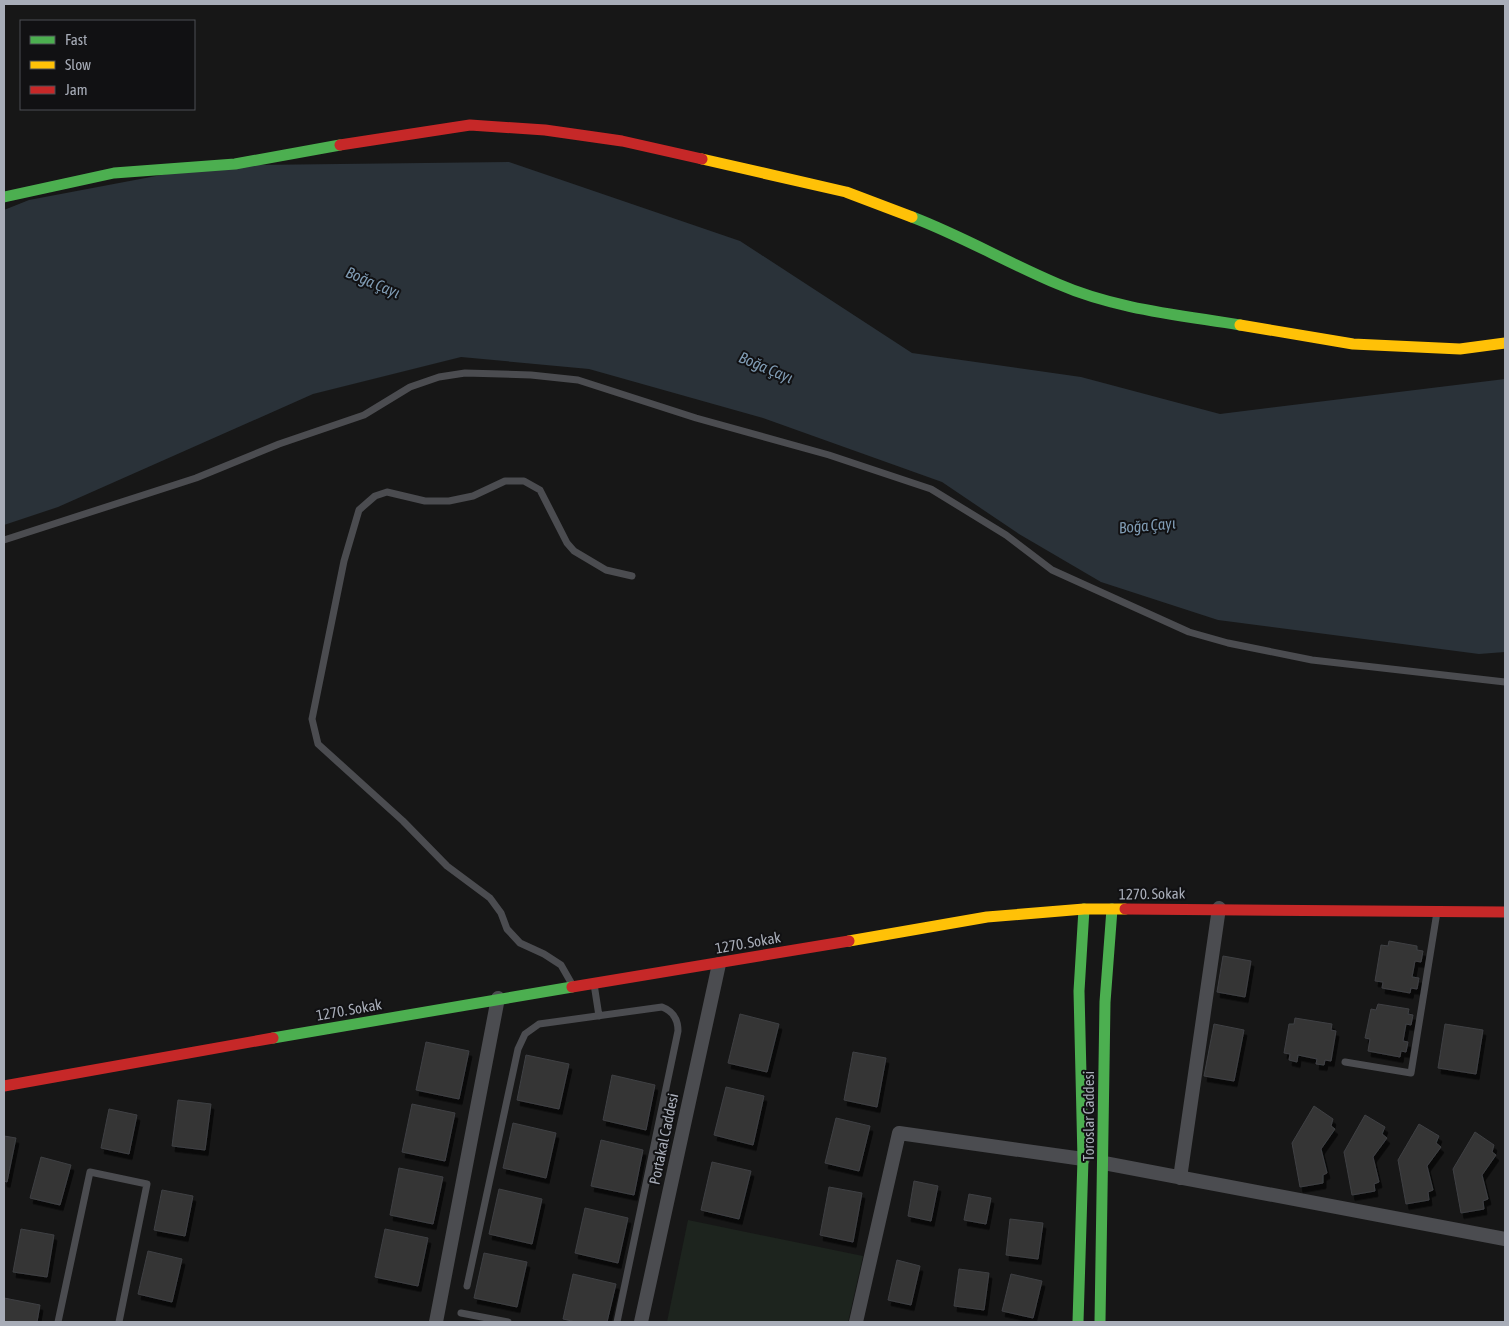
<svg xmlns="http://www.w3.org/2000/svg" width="1509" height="1326" font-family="'Asap Condensed',sans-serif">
<defs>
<filter id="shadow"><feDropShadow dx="3" dy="5.5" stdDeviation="0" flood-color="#0009"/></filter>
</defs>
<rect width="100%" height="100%" fill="#171717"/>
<path fill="#1d241e" d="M688 1220 863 1256 848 1322H667Z"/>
<path fill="#2a3239" d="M509 162 740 241 912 353 1081 377 1220 414 1505 379V652L1479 654 1218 620 1101 582 1019 534 942 482 763 418 589 369 461 357 313 394 58 507 4 525V210L29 200 172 173 255 165Z"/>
<path fill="#353536" stroke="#3f4043" filter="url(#shadow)" d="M1389 941 1417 946V950L1423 951 1421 962 1415 961 1412 977 1419 978 1417 989 1411 988 1410 993 1382 988 1383 982 1375 981 1381 945 1388 946Z
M1223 956 1251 961 1245 997 1217 992Z
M1378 1004 1409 1009 1408 1014 1413 1015 1411 1025 1406 1024 1403 1041 1408 1042 1406 1052 1401 1051 1400 1057 1368 1051 1370 1039 1365 1038 1371 1009 1376 1010Z
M740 1014 779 1024 767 1072 728 1063Z
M1295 1018 1332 1024 1331 1030 1336 1031 1331 1061 1325 1060 1324 1065 1316 1064 1317 1059 1298 1055 1297 1062 1289 1060 1290 1054 1284 1053 1289 1024H1294Z
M1214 1024 1244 1030 1234 1081 1204 1076Z
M1445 1024 1483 1030 1476 1074 1438 1068Z
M426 1042 469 1051 459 1099 416 1090Z
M853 1052 886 1058 877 1107 844 1100Z
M526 1055 569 1064 559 1109 517 1100Z
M612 1075 655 1085 646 1130 603 1120Z
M726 1087 764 1096 753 1145 714 1135Z
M178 1100 211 1104 205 1150 172 1146Z
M412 1104 455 1113 445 1161 402 1152Z
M1314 1106 1333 1119 1331 1126 1335 1129 1321 1149 1327 1173 1323 1175V1183L1300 1187 1292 1143Z
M109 1109 137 1115 129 1154 101 1148Z
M1365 1115 1385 1127 1382 1134 1387 1138 1373 1157 1379 1182 1374 1184 1375 1191 1352 1195 1344 1152Z
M836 1118 870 1126 859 1171 825 1163Z
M513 1123 556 1133 546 1178 503 1168Z
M1419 1124 1439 1136 1436 1143 1441 1147 1427 1166 1433 1190 1428 1192 1429 1200 1406 1204 1398 1160Z
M1475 1132 1494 1145 1492 1152 1496 1155 1482 1175 1488 1199 1483 1201 1484 1209 1461 1213 1453 1169Z
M4 1136 16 1138 7 1182 4 1181Z
M601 1140 643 1150 634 1195 591 1186Z
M41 1157 71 1165 60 1205 30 1198Z
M712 1162 751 1171 739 1219 701 1210Z
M399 1168 443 1177 433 1224 390 1215Z
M914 1181 938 1186 931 1221 908 1216Z
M829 1187 862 1193 853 1242 820 1235Z
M499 1189 542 1199 532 1244 489 1234Z
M162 1190 193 1196 185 1236 154 1230Z
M969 1194 991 1198 986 1224 964 1220Z
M585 1208 628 1218 618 1263 575 1253Z
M1010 1219 1043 1223 1038 1259 1006 1255Z
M21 1229 54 1235 47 1277 13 1272Z
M385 1229 428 1238 418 1286 375 1277Z
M148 1251 182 1259 172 1302 138 1294Z
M484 1253 527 1262 517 1307 474 1298Z
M897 1260 920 1266 911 1305 888 1300Z
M959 1269 989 1273 984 1310 954 1306Z
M573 1274 616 1284 607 1322H576L563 1319Z
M1011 1274 1042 1281 1033 1318 1002 1311Z
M4 1298 40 1305 37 1322H4Z"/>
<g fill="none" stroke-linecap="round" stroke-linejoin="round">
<path stroke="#4b4c50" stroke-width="7" d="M4 540 196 478 279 444 364 415 410 387 439 377 465 373 531 375 578 380 696 418 829 455 931 489 1006 535 1052 570 1189 632 1228 643 1312 660 1505 682
M594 984 599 1016
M573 986 561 965 544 954 520 943 507 929 501 913 490 898 447 866 403 821 318 744 312 719 344 561 359 510 375 496 387 492 425 501H449L473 496 505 481H524L540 490 567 543 574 551 606 570 632 576
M1345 1062 1411 1073 1437 912
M467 1286 518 1049 525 1034 539 1024 662 1007C673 1011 678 1019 678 1031L617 1322
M461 1313 508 1322
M58 1322 90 1172 147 1184 119 1322"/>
<path stroke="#4b4c50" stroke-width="14" d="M1104 1163 1505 1239
M1180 1178 1219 908
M436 1322 498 998
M641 1322 719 964
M856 1322 899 1133 1083 1159"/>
<path stroke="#4caf50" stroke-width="11" d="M4 197 114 173 235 164 340 145
M912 217C962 236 1008 263 1058 284 1115 309 1180 315 1240 325
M273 1038 572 987
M1078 1322 1083 1159 1079 991 1084 909
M1100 1322 1105 1002 1112 909"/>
<path stroke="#ffc107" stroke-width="11" d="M702 159 846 192 912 217
M1240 325 1353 344 1460 349 1505 343
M849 941 987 917 1084 909H1125"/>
<path stroke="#c62828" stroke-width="11" d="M340 145 470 125 545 130 622 141 702 159
M1125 909 1505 912
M572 987 849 941
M4 1086 273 1038"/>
</g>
<g text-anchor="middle" stroke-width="4" stroke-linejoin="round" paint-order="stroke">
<g font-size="15" fill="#a8adb8" stroke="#111113">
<text transform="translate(1152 894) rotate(-1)" y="5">1270. Sokak</text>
<text transform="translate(748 943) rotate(-10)" y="5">1270. Sokak</text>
<text transform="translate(349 1010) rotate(-10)" y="5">1270. Sokak</text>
<text transform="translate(1089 1116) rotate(-90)" y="5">Toroslar Caddesi</text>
<text transform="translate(664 1139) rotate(-78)" y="5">Portakal Caddesi</text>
</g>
<g font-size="16" font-style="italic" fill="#7f9bb3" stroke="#111113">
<text transform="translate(373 282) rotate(23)" y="6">Boğa Çayı</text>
<text transform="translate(766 367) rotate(23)" y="6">Boğa Çayı</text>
<text transform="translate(1147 525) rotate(-5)" y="6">Boğa Çayı</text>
</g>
</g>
<rect width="1509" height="1326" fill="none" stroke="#a8adb8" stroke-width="10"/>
<rect x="20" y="20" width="175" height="90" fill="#111113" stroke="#4d4f55"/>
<rect x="30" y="36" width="25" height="8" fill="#4caf50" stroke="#4d4f55"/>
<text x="65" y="45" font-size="15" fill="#a8adb8">Fast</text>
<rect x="30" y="61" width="25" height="8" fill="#ffc107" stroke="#4d4f55"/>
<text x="65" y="70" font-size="15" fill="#a8adb8">Slow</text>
<rect x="30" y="86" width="25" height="8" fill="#c62828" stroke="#4d4f55"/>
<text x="65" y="95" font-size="15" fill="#a8adb8">Jam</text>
</svg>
